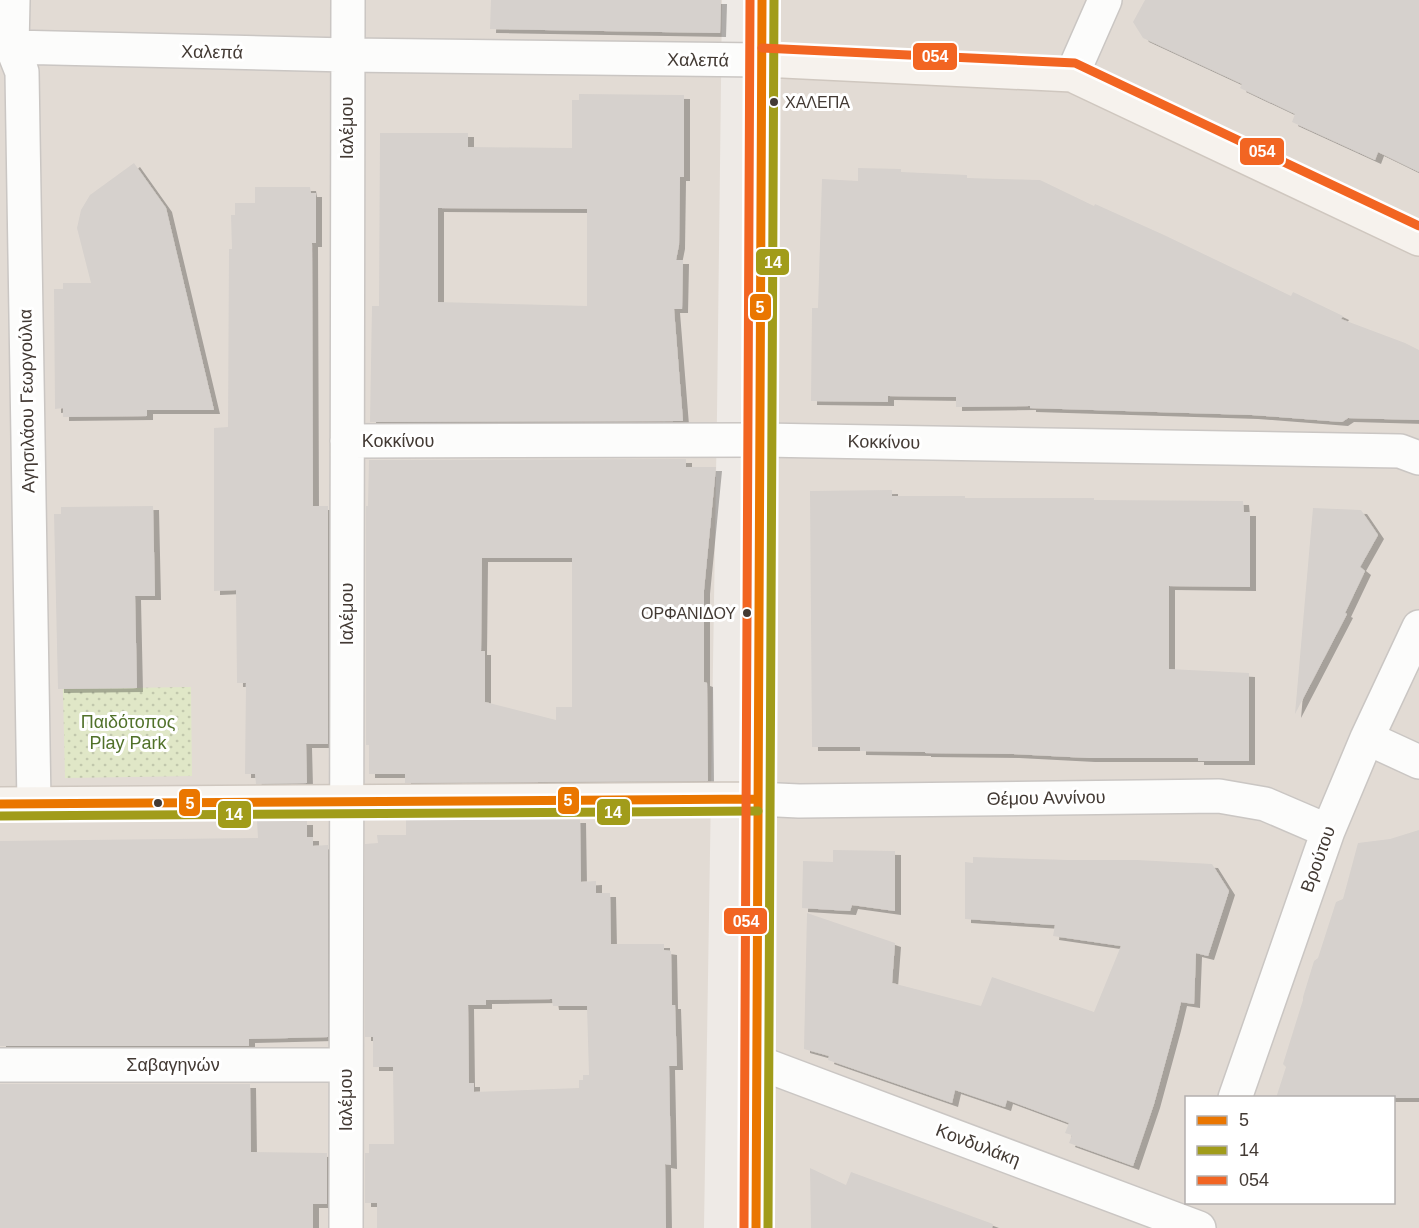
<svg xmlns="http://www.w3.org/2000/svg" width="1419" height="1228" font-family="Helvetica,sans-serif">
<defs>
<pattern id="park-dots" width="8" height="8" patternUnits="userSpaceOnUse" patternTransform="scale(1.5)"><rect width="8" height="8" fill="#e0e7c7"/><path d="M2 2h.1M6 6h.1" fill="none" stroke="#c1c7ac" stroke-width="1.8" stroke-linecap="round"/></pattern>
<filter id="shadow"><feDropShadow dx="6" dy="4" stdDeviation="0" flood-color="#0004"/></filter>
</defs>
<rect width="100%" height="100%" fill="#eeeae6"/>
<path fill="#e2dbd4" fill-rule="evenodd" d="M0 0H722L717 414 704 1228H0Z
M770 0H1419V1228H750ZM1186 1098H1394V1202H1186Z"/>
<path fill="url(#park-dots)" d="M191 687 192 776 65 778 63 689Z"/>
<path fill="#d6d1cd" fill-rule="evenodd" filter="url(#shadow)" d="M491 0H721L720 33 490 29Z
M1145 0H1419V172L1378 152 1375 160 1292 122 1295 114 1240 88 1242 84 1143 38 1133 22Z
M579 94 684 95V177H680L679 245 676 260H683L682 309H674L683 421 370 422 372 306H379L380 133H468V147L572 148V100H579ZM438 208 587 209V306L438 302Z
M134 163 166 208 214 410H147V416L63 417V408L55 409 54 289H63V283H91L77 228 81 210 90 195Z
M858 168 901 169V172L967 175V178L1040 180 1094 206 1095 204 1164 235 1291 296 1293 292 1343 316 1341 319 1405 343 1419 350V420L1348 418 1342 422 1252 415 1030 408V406L956 407V397L888 396V402L811 401 812 308H818L822 179 858 181Z
M255 187H310L311 193H316V243H312L313 506H328V744H306L307 783 256 784 255 774H245L246 683H237L236 590 214 591V428L228 427 229 249H232L231 215H235V203H255Z
M686 459V467H716L704 590V682L707 683 708 781 405 783V774H369V745H366V506H368L369 460ZM482 558H572V707H556V720L485 702V651H481Z
M892 490V496H965V498H1094V500L1243 501 1244 512H1250V587L1169 586V669L1249 673V761H1198V758H1089L1013 754 925 753V752L860 751V747H812L810 491Z
M153 506 155 596H135L137 688 58 689 54 514H61V507Z
M1313 508 1361 510 1378 535 1360 567 1365 571 1345 613 1347 614 1295 714Z
M580 819 581 882 596 881V893H610L611 944H664V950L671 951 672 1005H675L677 1066H669L671 1165 665 1164 666 1228H377V1203H365V1153H369V1144H394L393 1067H373V1037H365V844L378 843 377 835H406V820ZM552 999 553 1006H587L589 1075H583V1080H579V1088L474 1092V1083H469L468 1005H486V1000Z
M257 821H307V837H313V846L328 845V1037L249 1039V1046H0V841L258 838Z
M1419 830V1098H1276L1286 1067 1283 1064 1303 1000V997L1314 961 1318 958 1336 902 1343 899 1358 843 1390 839Z
M833 850 895 851V911L852 905 850 911 802 908 803 861 833 862Z
M973 857 1069 860H1137L1212 864 1229 891 1208 956 1196 953 1194 1004 1181 1002 1175 1027 1154 1104 1133 1166 1069 1143 1072 1135 1065 1133 1069 1123 1007 1100 1005 1107 955 1090 952 1103 828 1060 829 1056 804 1049 807 913 895 943 892 983 981 1006 992 977 1094 1012 1121 946 1053 936 1055 925 965 919V862L973 863Z
M0 1084H250L251 1152 327 1153V1204H313V1228H0Z
M810 1168 846 1185 851 1172 993 1224 992 1228H811Z"/>
<g fill="none" stroke-linecap="round" stroke-linejoin="round">
<defs>
<path id="street" d="M13 0 12 47 22 72 34 804
M12 47 347 55 761 60
M1072 75 1105 0
M347 441 760 440 1400 451 1419 458
M1367 738 1419 762
M757 1062 1199 1228
M0 1065H346
M1235 1098 1328 831 1367 738 1419 627
M346 1228 348 0
M756 1228 758 799 799 801 1219 796 1265 804 1328 831"/>
<path id="secondary" d="M761 60 1072 75 1419 239
M0 804 758 799 762 0"/>
</defs>
<use href="#street" stroke="#cac6c3" stroke-width="36"/>
<use href="#secondary" stroke="#cfc7bf" stroke-width="36"/>
<use href="#street" stroke="#fcfcfb" stroke-width="33"/>
<use href="#secondary" stroke="#f6f2ed" stroke-width="33"/>
<defs>
<path id="bus-1" d="M0 804 758 799
M756 1228 762 0"/>
<path id="bus-2" d="M0 816 758 811
M768 1228 774 0"/>
<path id="bus-3" d="M762 48 1075 63 1419 226
M744 1228 750 0"/>
</defs>
<use href="#bus-1" stroke="#fff" stroke-width="14"/>
<use href="#bus-2" stroke="#fff" stroke-width="14"/>
<use href="#bus-3" stroke="#fff" stroke-width="14"/>
<use href="#bus-1" stroke="#ea7600" stroke-width="9"/>
<use href="#bus-2" stroke="#a19c1a" stroke-width="9"/>
<use href="#bus-3" stroke="#f26522" stroke-width="9"/>
</g>
<g fill="#433a34" stroke="#fff" stroke-width="2">
<circle cx="774" cy="102" r="5"/>
<circle cx="747" cy="613" r="5"/>
<circle cx="158" cy="803" r="5"/>
</g>
<g text-anchor="middle" stroke-width="6" stroke-linejoin="round" paint-order="stroke">
<g font-size="16" fill="#433a34" stroke="#fff" text-anchor="start">
<text x="785" y="108">ΧΑΛΕΠΑ</text>
<text x="736" y="619" text-anchor="end">ΟΡΦΑΝΙΔΟΥ</text>
</g>
<g font-size="18" fill="#433a34" stroke="#fff">
<text transform="translate(212 52) rotate(1)" y="6">Χαλεπά</text>
<text transform="translate(698 60) rotate(1)" y="6">Χαλεπά</text>
<text transform="translate(347 128) rotate(-90)" y="6">Ιαλέμου</text>
<text transform="translate(27 401) rotate(-91)" y="6">Αγησιλάου Γεωργούλια</text>
<text x="398" y="447">Κοκκίνου</text>
<text transform="translate(884 442) rotate(1)" y="6">Κοκκίνου</text>
<text transform="translate(347 614) rotate(-90)" y="6">Ιαλέμου</text>
<text transform="translate(1046 798) rotate(-1)" y="6">Θέμου Αννίνου</text>
<text transform="translate(1318 859) rotate(-70)" y="6">Βρούτου</text>
<text x="173" y="1071">Σαβαγηνών</text>
<text transform="translate(346 1100) rotate(-90)" y="6">Ιαλέμου</text>
<text transform="translate(978 1145) rotate(21)" y="6">Κονδυλάκη</text>
</g>
<g font-size="18" fill="#51712a" stroke="#fff">
<text x="128" y="728">Παιδότοπος<tspan x="128" dy="21">Play Park</tspan></text>
</g>
</g>
<g stroke="#fff" stroke-width="2">
<rect x="912" y="42" width="46" height="29" rx="6" fill="#f26522"/>
<rect x="1239" y="137" width="46" height="29" rx="6" fill="#f26522"/>
<rect x="755" y="248" width="35" height="28" rx="6" fill="#a19c1a"/>
<rect x="749" y="293" width="23" height="28" rx="6" fill="#ea7600"/>
<rect x="557" y="786" width="23" height="29" rx="6" fill="#ea7600"/>
<rect x="178" y="788" width="23" height="29" rx="6" fill="#ea7600"/>
<rect x="596" y="798" width="35" height="28" rx="6" fill="#a19c1a"/>
<rect x="217" y="800" width="35" height="29" rx="6" fill="#a19c1a"/>
<rect x="723" y="907" width="45" height="28" rx="6" fill="#f26522"/>
</g>
<g font-size="16" text-anchor="middle" font-weight="bold" fill="#fff">
<text x="935" y="62">054</text>
<text x="1262" y="157">054</text>
<text x="773" y="268">14</text>
<text x="760" y="313">5</text>
<text x="568" y="806">5</text>
<text x="190" y="809">5</text>
<text x="613" y="818">14</text>
<text x="234" y="820">14</text>
<text x="746" y="927">054</text>
</g>
<rect x="1185" y="1096" width="210" height="108" fill="#ffffff" stroke="#b4b0ae" stroke-width="1.5"/>
<rect x="1197" y="1116" width="30" height="9" fill="#ea7600" stroke="#b4b0ae" stroke-width="1.5"/>
<text x="1239" y="1126" font-size="18" fill="#433a34">5</text>
<rect x="1197" y="1146" width="30" height="9" fill="#a19c1a" stroke="#b4b0ae" stroke-width="1.5"/>
<text x="1239" y="1156" font-size="18" fill="#433a34">14</text>
<rect x="1197" y="1176" width="30" height="9" fill="#f26522" stroke="#b4b0ae" stroke-width="1.5"/>
<text x="1239" y="1186" font-size="18" fill="#433a34">054</text>
</svg>
